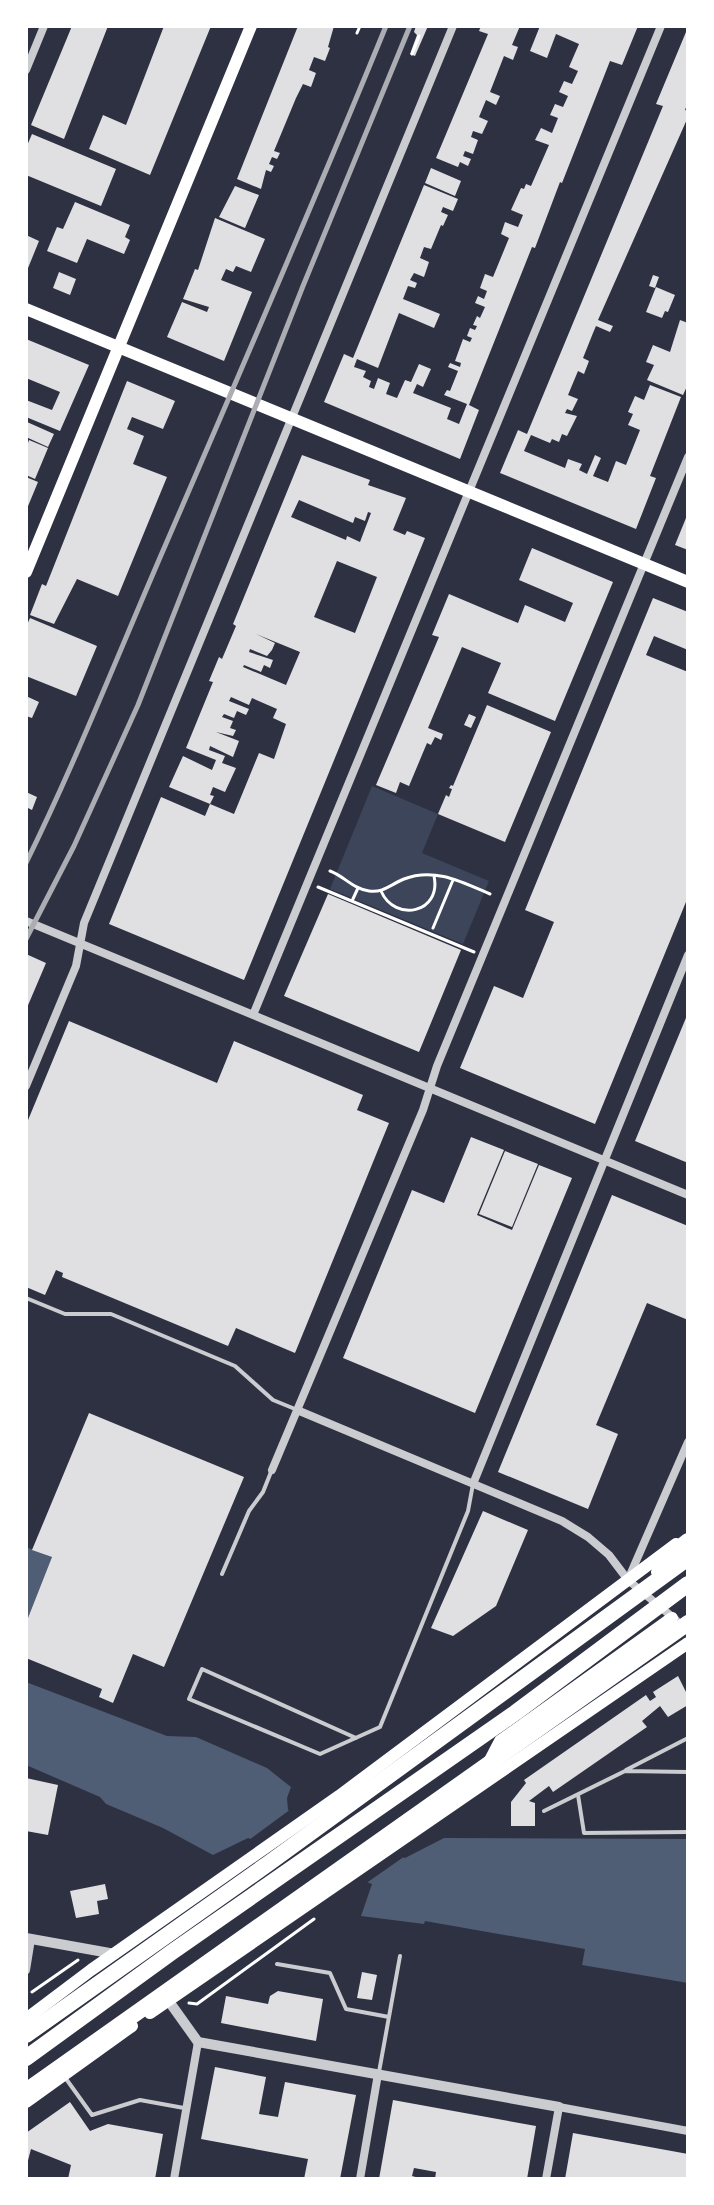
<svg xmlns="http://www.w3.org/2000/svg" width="714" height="2205" font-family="Bitter,serif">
<rect width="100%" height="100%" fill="#2d3142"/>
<path fill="#3c4559" d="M372 786 438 814 422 853 489 881 463 944 330 889Z"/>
<path fill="#4f5d75" d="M26 1547 52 1557 26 1623Z
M26 1682 167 1736 196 1737 267 1768 291 1787 287 1798 288 1810 405 1858 444 1838 688 1839V1983L582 1965 585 1949 425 1921 424 1924 361 1916 372 1884 248 1838 213 1855 163 1828 106 1804 100 1797 26 1765Z"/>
<path fill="#2d3142" d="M291 1809 301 1813 304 1812 397 1850 395 1852 405 1856 365 1884 249 1840Z"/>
<path fill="#e0e0e3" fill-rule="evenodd" d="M72 26H108L64 139 31 125Z
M164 26H211L150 175 89 149 103 115 126 125Z
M298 26H334L328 47 330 48 325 61 314 57 309 70 316 73 311 87 303 84 296 98 274 151 280 153 277 159 272 157 269 164 274 166 271 172 266 170 261 189 237 179Z
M416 26H428L415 56 410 54 417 35 414 32Z
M481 26H520L512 45 518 47 513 60 504 56 490 92 500 96 496 105 486 100 479 117 488 121 482 134 473 131 471 137 478 140 473 154 465 151 463 156 471 159 468 166 460 162 458 167 436 158 488 34 479 31Z
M540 26H638L622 65 610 61 562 183 560 182 535 248 532 247 469 405 467 404 479 410 460 459 324 402 344 354 353 358 424 185 458 199 453 211 443 207 441 212 448 215 443 226 441 225 431 249 424 247 420 258 429 262 424 277 414 273 410 280 417 283 415 288 408 286 403 299 440 314 434 328 399 313 378 368 357 359 354 367 366 371 363 377 371 381 369 387 374 389 378 378 390 383 386 394 397 398 405 380 411 382 419 364 431 369 423 387 417 384 413 393 451 408 447 419 459 424 467 404 444 395 447 390 450 391 458 371 448 367 450 363 460 367 461 363 455 361 463 339 470 342 472 338 467 336 470 328 475 330 477 326 473 325 477 316 480 318 485 307 475 303 478 296 484 299 487 291 480 288 485 274 493 277 509 238 501 234 505 222 518 227 523 215 511 210 521 188 524 189 526 184 531 186 549 145 535 140 541 128 552 133 558 118 550 115 555 104 563 107 568 96 559 92 564 81 572 84 578 71 569 67 579 44 556 34 547 58 530 51Z
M686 32 688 33V102L685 110 688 111V117L598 320 613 326 610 332 596 326 593 333 583 358 589 361 584 374 578 371 568 395 578 399 572 411 567 409 565 413 577 416 567 436 562 434 559 442 552 439 550 443 531 435 524 451 565 468 568 459 582 464 579 470 587 474 595 455 601 458 593 476 608 482 616 461 626 465 640 430 628 425 633 414 628 412 635 396 644 400 650 385 681 397 650 476 656 478 636 529 500 473 518 430 527 434 663 106 656 104Z
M32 134 116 169 101 206 26 175V148Z
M431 168 461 181 455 196 425 183Z
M235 186 259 195 245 228 219 217Z
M75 202 130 225 125 237 130 240 124 254 87 239 77 263 47 251 57 227 63 229Z
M215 218 265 239 251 272 236 266 233 272 226 269 221 280 252 292 224 361 167 337 182 302 207 312 209 307 183 299 195 269 198 270Z
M26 235 39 241 26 273Z
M59 272 76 279 70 295 53 288Z
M653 275 659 277 655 288 649 286Z
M656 287 675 295 668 312 665 311 662 318 646 312Z
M680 320 688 323V384L683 395 647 380 654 365 646 362 653 345 670 352Z
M26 339 89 365 60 431 26 417V400L52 410 60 392 26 378Z
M127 381 175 401 163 429 132 417 127 429 144 436 133 464 167 477 118 596 77 579 54 624 30 615 42 584 46 586Z
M27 422 54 434 48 447 26 437Z
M29 440 48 448 35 479 26 475V449Z
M302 455 370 480 368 485 406 498 393 530 405 535 407 531 425 538 244 980 109 924 161 797 205 816 210 804 234 814 259 753 274 759 286 724 273 718 277 709 252 698 249 705 231 697 229 701 249 709 246 715 237 711 234 718 224 714 222 717 233 721 230 728 236 730 233 736 216 732 239 741 233 757 210 746 209 750 225 756 222 763 236 768 225 792 213 787 210 795 214 796 210 804 169 787 183 756 212 770 216 760 186 748 213 682 209 681 219 657 222 659 236 626 233 624ZM299 500 353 523 355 517 365 521 368 512 371 513 360 542 347 536 346 540 291 517ZM337 561 377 577 355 633 314 617ZM256 634 300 652 286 685 243 667 244 665 261 672 264 665 270 668 273 660 249 652 250 649 267 656 272 650 275 643Z
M26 477 38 482 26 511Z
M688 513V550L675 545Z
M532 548 613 582 555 721 488 693 501 663 462 647 428 728 443 734 441 740 435 737 431 745 427 743 409 786 400 782 396 793 376 785 439 637 432 635 449 594 518 623 525 605 565 622 573 603 519 580Z
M653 598 688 612V650L654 636 646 655 688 672V897L595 1124 460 1068 494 986 523 998 554 922 525 910Z
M30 618 97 646 76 696 26 676V627Z
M26 696 39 702 32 718 26 716Z
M487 705 551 732 505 842 438 814 446 795 449 797 452 789 449 788 451 785 453 786Z
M469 714 476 717 471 728 464 725Z
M26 792 37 797 32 810 26 807Z
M328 894 461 950 419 1052 284 996Z
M26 954 46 963 26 1010Z
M688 1013V1163L635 1141Z
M69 1021 217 1083 234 1041 363 1095 357 1110 389 1123 295 1353 236 1328 228 1346 62 1277 63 1273 56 1270 45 1295 26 1287V1125Z
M471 1137 504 1150 477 1215 512 1230 539 1165 572 1178 475 1413 343 1358 412 1190 444 1203Z
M505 1151 538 1164 512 1227 479 1214Z
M612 1195 688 1226V1320L647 1303 596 1425 618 1434 588 1509 498 1472Z
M89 1413 244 1477 164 1667 133 1654 113 1703 99 1697 102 1689 26 1658V1623L52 1557 32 1550Z
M483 1511 528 1530 496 1606 453 1636 431 1628Z
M678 1676 688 1696V1705L668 1717 660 1706 642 1721 647 1727 553 1792 549 1786 529 1801 535 1803V1826H511V1802L526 1783 524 1780 646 1695 650 1701 656 1697 653 1692Z
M26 1778 58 1785 48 1835 26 1831Z
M105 1884 108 1899 97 1901 99 1914 76 1918 70 1891Z
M362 1972 377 1975 372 2000 357 1998Z
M278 1991 323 1999 316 2041 221 2023 226 1996 268 2004 270 1996Z
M215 2067 266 2077 259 2114 278 2117 285 2082 356 2095 340 2179H304L308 2159 201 2139Z
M393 2100 536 2126 527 2179H435L436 2172 414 2168 412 2176 423 2179H379Z
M70 2102 90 2131 108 2124 163 2134 155 2179H68L71 2165 31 2149 26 2168V2133Z
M573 2133 688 2154V2179H565Z"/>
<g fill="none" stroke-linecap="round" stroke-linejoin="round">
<path stroke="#fff" stroke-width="3" d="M357 33 360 26
M412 54 419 36
M330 871C344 876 353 889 369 891 384 893 391 884 404 879 434 867 462 882 490 894
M318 887 474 952
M381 891C395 923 442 913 434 876
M352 901 358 888
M433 928 453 880
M32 1992 78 1960
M189 2003 197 2004 314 1919"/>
<path stroke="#caccd0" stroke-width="4" d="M26 1298 65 1314H111L235 1366 273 1400 295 1409
M222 1574 249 1511 263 1492 271 1472
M356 1738 202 1669 189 1699 320 1754 380 1727 468 1511 473 1484
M626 1770 688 1738
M578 1795 584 1833 688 1832
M544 1811 625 1771 688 1772
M277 1964 330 1973 346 2009 389 2017
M379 2072 400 1956
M64 2076 92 2115 140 2100 184 2108"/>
<path stroke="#caccd0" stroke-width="8" d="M26 70 44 26
M26 921 688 1195
M253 1015 661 26
M26 1086 76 966 84 923 453 26
M297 1410 562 1521 588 1537 609 1555 628 1580 676 1620
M272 1470 423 1110 437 1066 688 457
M473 1484 688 955
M630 1575 688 1442
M26 1970 31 1939
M174 2179 198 2042
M360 2179 378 2074
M546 2179 559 2107 688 2131"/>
<path stroke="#caccd0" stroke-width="10" d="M26 1938 115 1954
M168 2000 198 2042 559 2107"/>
<path stroke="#fff" stroke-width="12" d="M26 309 688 582
M26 572 251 26
M488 1764 500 1741 672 1618
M150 2013 688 1643
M26 2019 91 1970 339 1796 676 1544
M26 2102 132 2026"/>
<path stroke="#fff" stroke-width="16" d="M659 1572 678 1549 688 1541
M26 2035 269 1863 688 1558
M26 2058 172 1952 515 1713 688 1584
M26 2091 688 1623"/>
<path stroke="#abadb3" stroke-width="5" d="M26 863C77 759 119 652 165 546 240 373 315 200 386 26
M26 939 74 846 138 705 303 286 410 26"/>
</g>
<rect width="714" height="2205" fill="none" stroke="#ffffff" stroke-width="56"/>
</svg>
